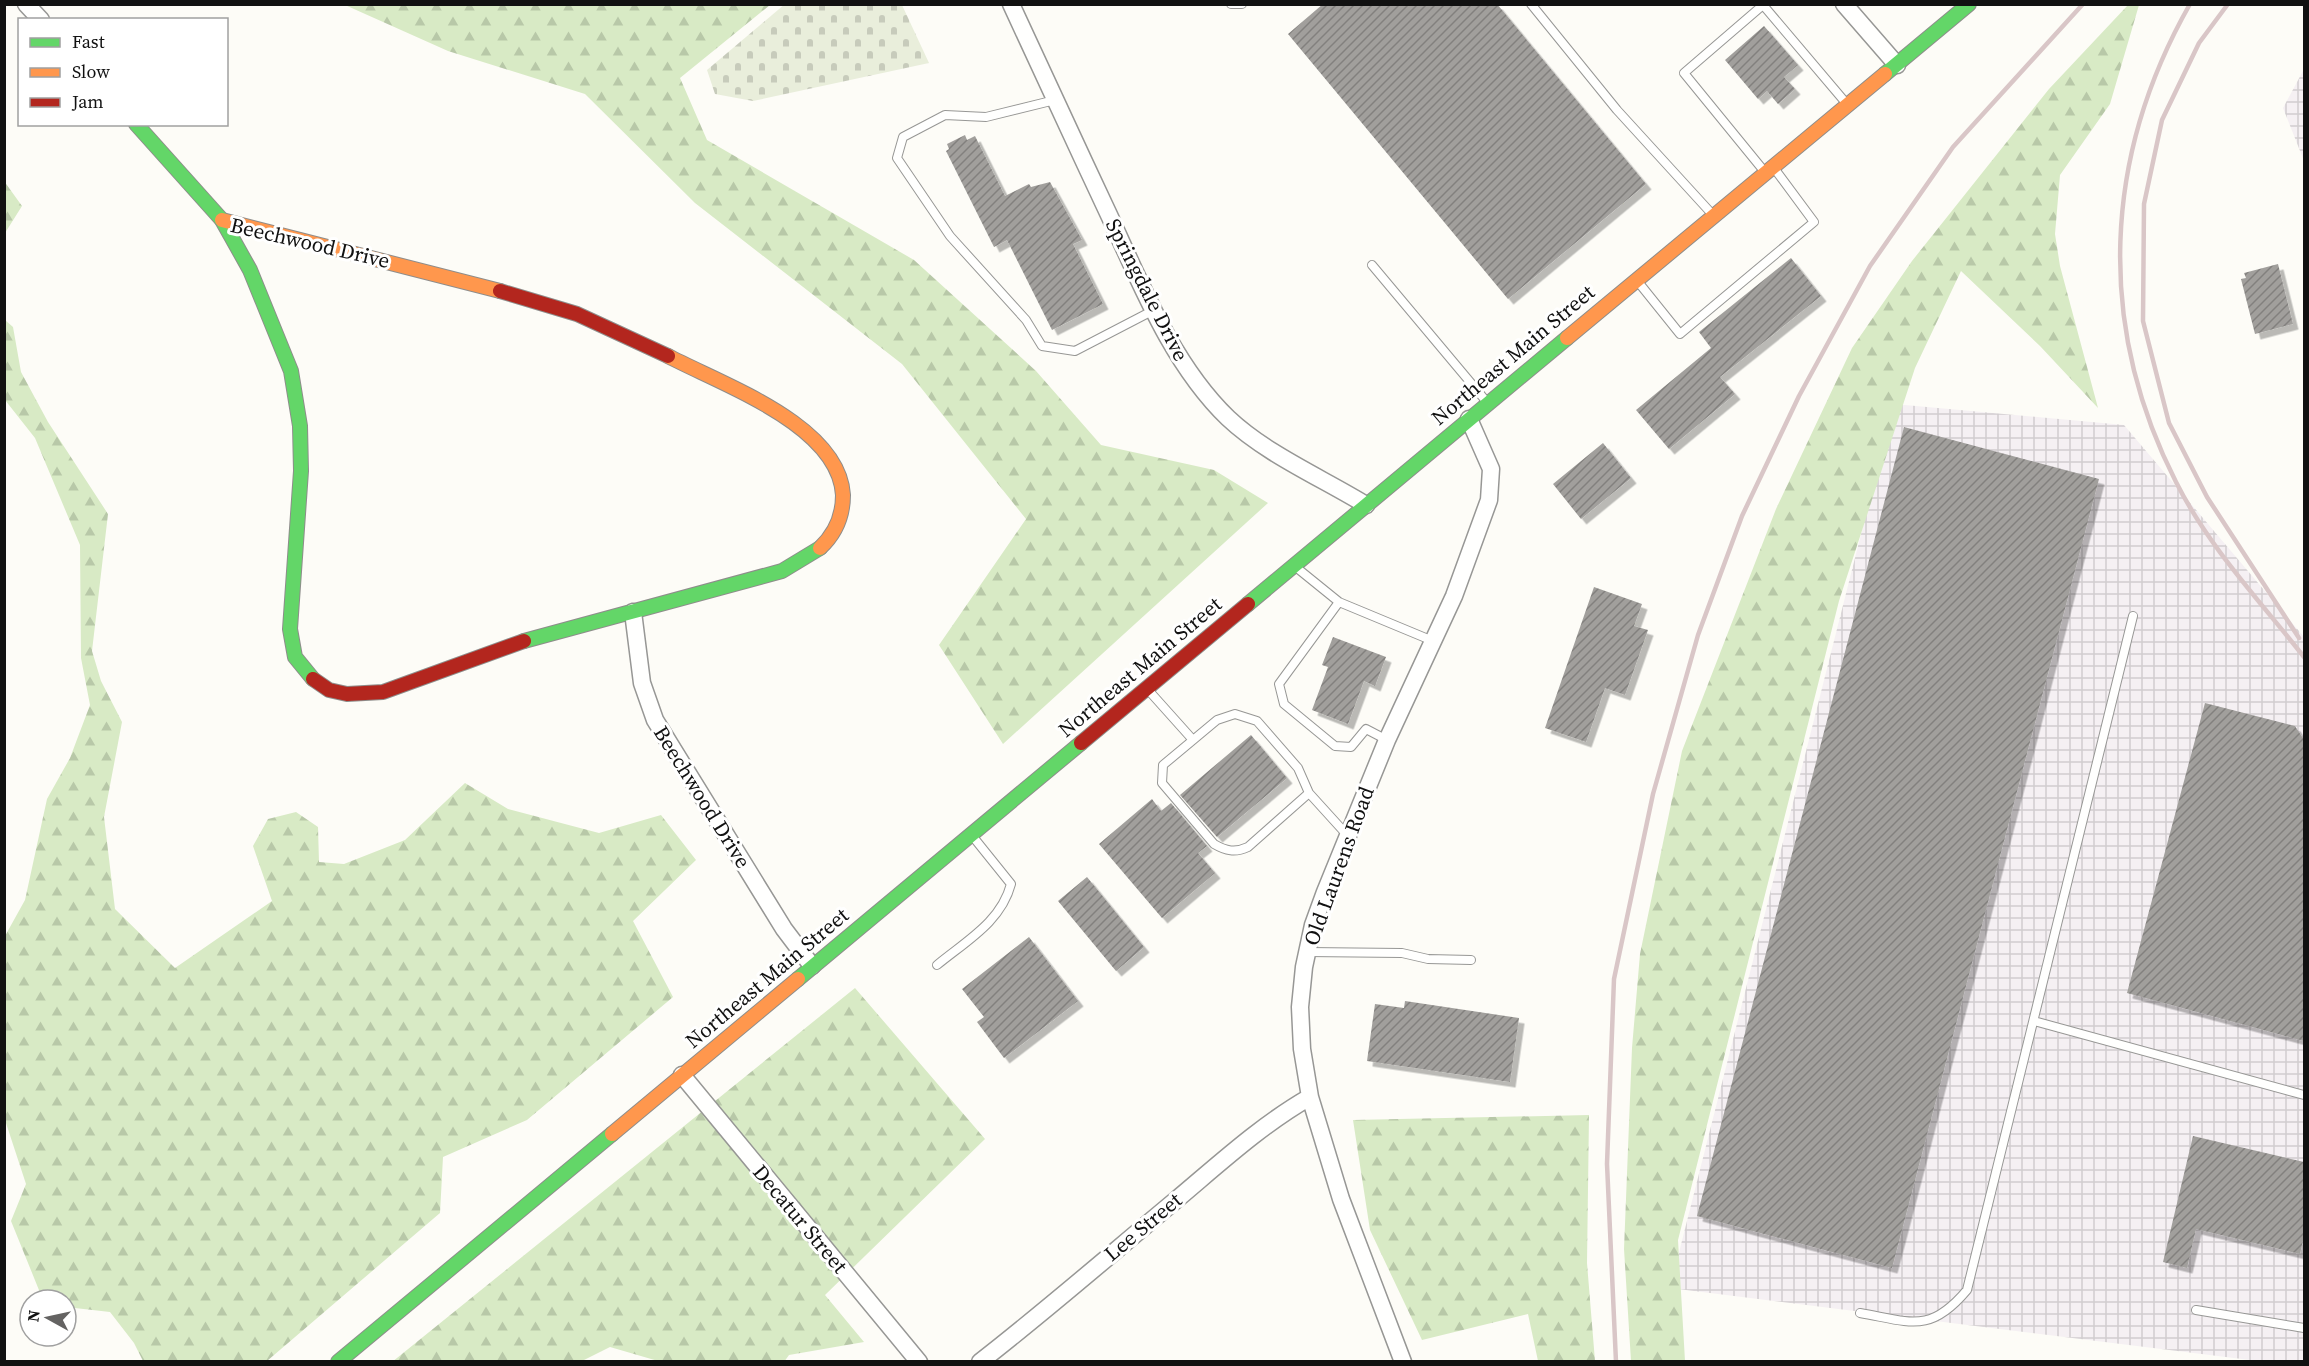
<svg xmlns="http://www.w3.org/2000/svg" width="2309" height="1366" font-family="'Source Serif 4',serif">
<defs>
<pattern id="industrial-grid" width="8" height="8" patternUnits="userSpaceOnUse" patternTransform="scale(1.5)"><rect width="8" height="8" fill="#f5f0f3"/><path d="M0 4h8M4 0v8" fill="none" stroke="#d1cdcf"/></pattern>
<pattern id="forest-firs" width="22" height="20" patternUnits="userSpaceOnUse" patternTransform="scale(1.5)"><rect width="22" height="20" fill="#d8eac5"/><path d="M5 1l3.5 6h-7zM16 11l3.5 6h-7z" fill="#b8c8a8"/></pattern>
<pattern id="cemetery-stones" width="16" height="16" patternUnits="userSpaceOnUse" patternTransform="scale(1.5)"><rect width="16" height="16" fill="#e9eedb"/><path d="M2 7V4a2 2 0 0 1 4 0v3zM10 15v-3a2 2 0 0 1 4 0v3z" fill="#c7cbbb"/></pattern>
<pattern id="building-hatch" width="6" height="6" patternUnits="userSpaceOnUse" patternTransform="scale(1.5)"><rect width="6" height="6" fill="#a19f9c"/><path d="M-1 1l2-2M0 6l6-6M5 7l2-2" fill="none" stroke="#82807e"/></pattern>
<filter id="shadow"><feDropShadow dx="5.5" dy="5.5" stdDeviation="0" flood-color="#0004"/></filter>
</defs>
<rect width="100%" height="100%" fill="#fdfcf7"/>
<path fill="url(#industrial-grid)" d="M2304 69V161L2283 108Z
M1894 404 2124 425 2304 637V1361H2258L1670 1288Z"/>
<path fill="url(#forest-firs)" d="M345 5H770L680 78 707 140 914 260 1036 371 1101 445 1214 470 1268 503 1003 744 939 645 1026 519 902 364 695 203 585 94 448 51Z
M2128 5H2139L2110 104 2060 175 2055 234 2060 266 2098 408 2040 346 1961 271 1915 368 1839 601 1678 1240 1685 1361H1631L1624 1249 1632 1048 1640 954 1682 751 1776 509 1852 348 1912 261 2049 89Z
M4 181 22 206 5 233H4Z
M5 320 13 327 21 372 48 422 108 514 92 651 101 681 122 722 104 817 115 909 175 968 272 901 253 846 268 819 296 812 318 827 319 862 344 864 405 840 465 783 508 809 599 833 661 815 696 860 633 921 673 997 527 1120 443 1157 440 1213 267 1361H143L134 1343 110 1312 66 1307V1300H43L11 1221 26 1184 5 1120V936L25 900 47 799 70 758 90 705 81 658 80 545 35 438 5 400Z
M855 988 985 1139 825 1295 864 1342 789 1355 784 1362 658 1361 610 1347 582 1361 392 1362Z
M1589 1115 1587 1263 1595 1361H1538L1528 1314 1422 1340 1370 1230 1353 1120Z"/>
<path fill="url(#cemetery-stones)" d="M785 4 902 5 929 63 753 101 715 94 707 70Z"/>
<path fill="url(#building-hatch)" filter="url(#shadow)" d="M1323 4H1497L1646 184 1508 299 1288 34Z
M1764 26 1798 65 1784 77 1795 89 1778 104 1767 91 1758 99 1725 60Z
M965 135 967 140 975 136 1005 196 1029 184 1031 187 1050 182 1082 240 1073 244 1103 304 1052 330 1007 240 994 247 946 151 949 149 947 144Z
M1791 258 1821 296 1720 377 1735 394 1669 449 1636 410 1711 348 1699 332Z
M2278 264 2293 324 2255 334 2241 279 2246 278 2244 273Z
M1904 427 2099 479 1892 1268 1697 1216Z
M1603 443 1631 478 1581 519 1553 484Z
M1594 587 1642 604 1634 626 1648 630 1625 695 1605 688 1586 742 1545 728Z
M1333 637 1386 657 1375 686 1364 681 1348 724 1312 710 1328 667 1322 665Z
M2205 703 2295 726 2304 740V1041L2127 993Z
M1251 735 1287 778 1217 837 1180 795Z
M1152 799 1161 811 1171 803 1207 846 1198 853 1215 873 1162 918 1099 844Z
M1087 877 1144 947 1116 971 1058 901Z
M1029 937 1078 1001 1004 1058 977 1022 984 1017 962 989Z
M1405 1001 1519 1018 1510 1082 1367 1061 1375 1004 1404 1008Z
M2193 1136 2304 1162V1236L2300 1254 2196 1229 2187 1268 2163 1262Z"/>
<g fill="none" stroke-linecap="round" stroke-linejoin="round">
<defs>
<path id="lane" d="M1231 4H1242
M1531 4 1617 110 1712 214
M1055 100 986 117 945 115 903 137 897 158 950 236 1026 320 1042 346 1075 351 1154 310
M1764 171 1684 73 1763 5 1846 103
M1372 265 1486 401
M1639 283 1680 334 1814 222 1774 168
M1297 568 1339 602
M1150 692 1193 740
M1387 740 1366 729 1351 747 1335 746 1284 704 1279 684 1339 602 1433 641
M1309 793 1248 847C1235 853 1226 851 1214 844L1162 783 1163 765 1217 720 1235 714 1257 721 1298 768 1309 793 1348 836
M1307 952 1402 953 1428 959 1471 960
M937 965C966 941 1001 922 1011 884L974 838
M2034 1021 2304 1095
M2196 1310 2304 1328
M1860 1313C1911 1322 1930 1334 1967 1290L2133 616"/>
<path id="street" d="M26 4 41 20
M1011 4C1044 75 1076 145 1109 215 1141 284 1172 364 1228 418 1266 454 1322 478 1366 505
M1844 4 1897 65
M633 612 642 683 655 720 784 929 812 966
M682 1075 919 1362
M980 1362C1047 1310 1111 1254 1176 1200 1219 1164 1261 1125 1310 1097
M1403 1362 1341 1199 1310 1097 1302 1049 1300 1007 1304 967 1313 925 1325 892 1387 740 1454 596 1489 500 1491 469 1469 419"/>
<path id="fast" d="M1885 74 1969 4
M136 124 222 220 250 270 291 371 300 426 301 471 290 629 295 657 313 679
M1248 604 1567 338
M524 641 782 571 820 548
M798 979 1081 743
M338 1362 612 1134"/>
<path id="slow" d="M222 220 500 291
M1567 338 1885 74
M668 356C723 385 839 425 843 495 843 516 835 534 820 548
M612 1134 798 979"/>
<path id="jam" d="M500 291 577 314 668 356
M313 679 329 690 347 694 383 692 524 641
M1081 743 1248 604"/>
</defs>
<use href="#lane" stroke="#979795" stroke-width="10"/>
<use href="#street" stroke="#979795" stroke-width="19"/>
<use href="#fast" stroke="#8e8d8b" stroke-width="16"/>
<use href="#slow" stroke="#8e8d8b" stroke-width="16"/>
<use href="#jam" stroke="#8e8d8b" stroke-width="16"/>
<use href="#lane" stroke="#fffffe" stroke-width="8"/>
<use href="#street" stroke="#fffffe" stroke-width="16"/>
<use href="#fast" stroke="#63d668" stroke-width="14"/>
<use href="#slow" stroke="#ff974d" stroke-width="14"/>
<use href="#jam" stroke="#b3261e" stroke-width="14"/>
<path stroke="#d9c6c7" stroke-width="4.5" d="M2190 4C2103 157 2096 325 2176 482 2208 546 2260 601 2304 657
M2228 4 2199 43 2162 120 2144 204 2143 321 2169 423 2207 497 2299 638
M1616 1362 1607 1164 1614 979 1653 794 1698 635 1742 516 1799 396 1870 266 1953 147 2083 4"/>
</g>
<g text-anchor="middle" stroke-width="6" stroke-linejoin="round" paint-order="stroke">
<g font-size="21" fill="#111" stroke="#fff">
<text transform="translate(310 243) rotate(13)" y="7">Beechwood Drive</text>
<text transform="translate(1147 290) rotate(63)" y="7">Springdale Drive</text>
<text transform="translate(1513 355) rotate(-40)" y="7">Northeast Main Street</text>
<text transform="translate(1140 667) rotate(-40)" y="7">Northeast Main Street</text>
<text transform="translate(702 797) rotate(58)" y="7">Beechwood Drive</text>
<text transform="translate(1339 866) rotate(-70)" y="7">Old Laurens Road</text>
<text transform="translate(767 978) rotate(-40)" y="7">Northeast Main Street</text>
<text transform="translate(800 1219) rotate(50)" y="7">Decatur Street</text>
<text transform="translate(1143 1227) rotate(-40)" y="7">Lee Street</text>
</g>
</g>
<rect width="2309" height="1366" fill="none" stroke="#111111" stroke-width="12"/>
<rect x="18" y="18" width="210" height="108" fill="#ffffff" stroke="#a0a0a0" stroke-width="1.5"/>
<rect x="30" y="38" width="30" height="9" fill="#63d668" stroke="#a0a0a0" stroke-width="1.5"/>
<text x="72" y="48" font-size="18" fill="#111111">Fast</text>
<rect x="30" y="68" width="30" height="9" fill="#ff974d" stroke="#a0a0a0" stroke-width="1.5"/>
<text x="72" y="78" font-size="18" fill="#111111">Slow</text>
<rect x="30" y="98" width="30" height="9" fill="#b3261e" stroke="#a0a0a0" stroke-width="1.5"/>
<text x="72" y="108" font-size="18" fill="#111111">Jam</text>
<g transform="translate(48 1318) rotate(278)"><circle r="28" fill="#ffffff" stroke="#a0a0a0" stroke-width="1.5"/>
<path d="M0-4.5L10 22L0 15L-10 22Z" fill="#646362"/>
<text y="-9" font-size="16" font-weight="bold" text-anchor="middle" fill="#111111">N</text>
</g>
</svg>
